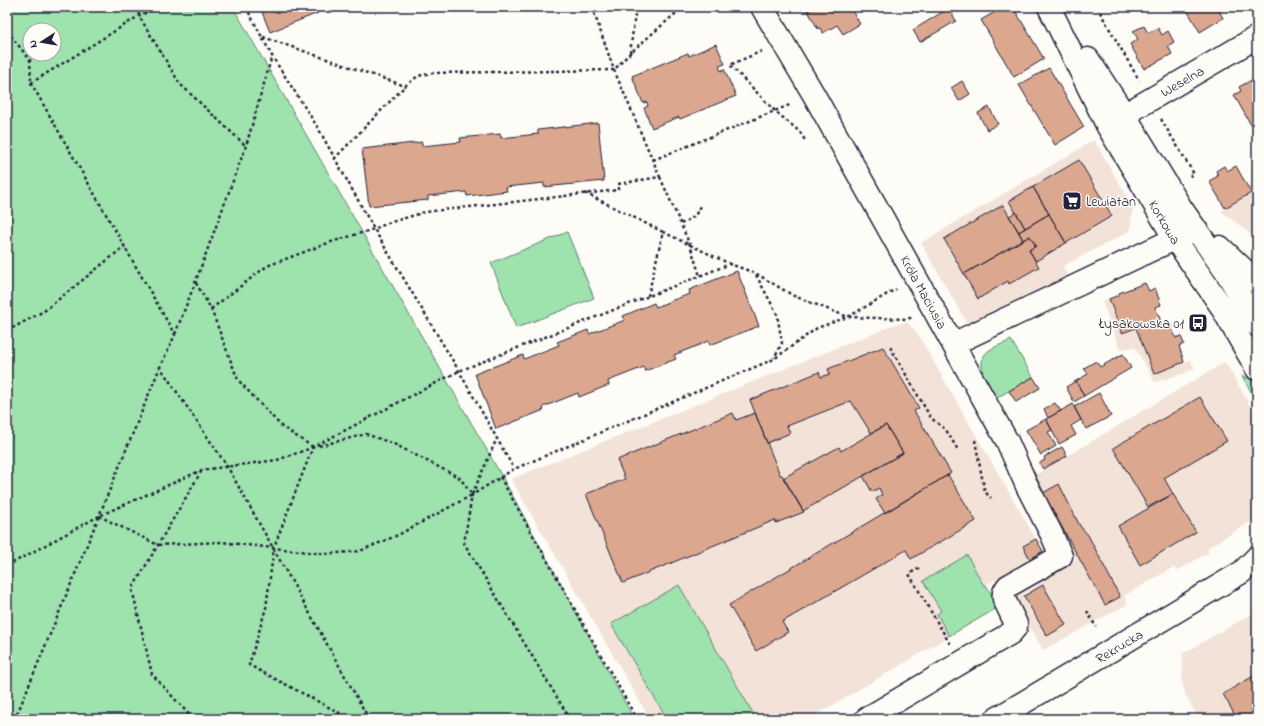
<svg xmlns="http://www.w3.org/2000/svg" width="1264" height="726" font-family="'Indie Flower',sans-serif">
<rect width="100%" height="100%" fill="#fdfcf7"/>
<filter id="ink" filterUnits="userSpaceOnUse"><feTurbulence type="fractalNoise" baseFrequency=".025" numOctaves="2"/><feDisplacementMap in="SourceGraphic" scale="8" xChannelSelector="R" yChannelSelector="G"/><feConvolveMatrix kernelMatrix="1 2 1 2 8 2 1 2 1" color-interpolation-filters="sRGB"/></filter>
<g filter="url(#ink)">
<path fill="#f3e2d8" d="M1094 140 1133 207 1130 231 1063 266 1069 280 973 325H968L921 243Z
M1257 190V239L1221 211Z
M1145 283 1149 291 1155 288 1161 305 1156 307 1163 326 1170 324 1176 337 1181 336 1184 344 1179 346 1184 362 1190 360 1195 368 1185 373 1155 382 1135 347 1120 349 1102 301Z
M907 322 917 333 1036 539 1023 546 1030 559 986 585 999 607 809 719H650L511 479 894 325Z
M1225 362 1257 418V518L1207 548 1209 552 1177 571 1174 567 1124 596 1128 604 1043 650 1013 599 1042 582 1041 578 1053 573 1076 559 1030 478Z
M1257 608V719H1199L1185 694 1182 681 1183 660 1182 654 1255 612Z"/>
<path fill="#9ee2ae" stroke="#608274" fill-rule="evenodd" d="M7 7H233L504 480 634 719H7ZM30 30H54V54H30Z
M567 232 594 298 516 328 491 263Z
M1011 340 1033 377 993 400 979 374 983 372C977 350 995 348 1011 340Z
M1242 376 1251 379 1257 385V402Z
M967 555 984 586 986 585 999 607 949 636 937 614 941 611 923 581Z
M679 585 754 715 746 719H667L611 624Z"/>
<path fill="#dba78f" stroke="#22223b" d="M260 7H321L317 9 318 13 270 32Z
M802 7H814L805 12Z
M814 7H850L860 24 843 34 837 25 823 33 820 28 818 29 808 11Z
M1004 7H1013L1044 59 1014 77 981 20Z
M1185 7H1217L1223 18 1200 32Z
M949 8 956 21 920 42 913 30Z
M1144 26 1148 33 1158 28 1162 35 1168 31 1174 42 1168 46 1172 54 1144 69 1130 44 1138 39 1133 31Z
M716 44 725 64 719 66 721 71 724 69 736 96 680 119 679 117 652 128 644 108 648 106 647 102 643 103 632 76 688 53 689 56Z
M1049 68 1084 127 1055 145 1019 85Z
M1257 77V121L1251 125 1234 95 1241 91 1239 87Z
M962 81 970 94 959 101 951 88Z
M989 107 998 124 987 130 978 113Z
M598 123 604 181 544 187V183L506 187 507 191 467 196 466 192 428 196V200L369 206 362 149 422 142V146L461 142 460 138 500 134 501 138 538 134V130Z
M1079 160 1112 216 1066 243 1033 187Z
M1224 166 1227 171 1236 166 1251 193 1225 208 1209 181 1218 176 1216 171Z
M1033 187 1049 214 1025 228 1009 201Z
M1003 205 1023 240 964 274 944 239Z
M1016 212 1025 228 1019 232 1009 216Z
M1049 214 1066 243 1036 261 1029 250 1036 246 1030 236 1023 240 1019 232Z
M1030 236 1036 246 1029 250 1039 267 1009 284 1008 281 978 299 964 274Z
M737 271 759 326 710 345 708 341 699 345 674 355 676 359 645 371 644 367 608 381 609 385 579 397 578 393 543 407 544 410 496 429 475 374 523 355 524 359 559 345 557 342 588 330 589 334 625 320 623 316 654 303 656 307 673 300 690 294 689 290Z
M1145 283 1149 291 1155 288 1161 305 1155 307 1163 326 1170 324 1176 338 1181 336 1184 344 1179 346 1184 362 1154 374 1136 328 1122 333 1109 299 1119 295V293Z
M883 347 919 408 914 411 951 473 885 513 876 499 882 495 879 488 872 492 863 476 903 453 886 425 871 433 851 401 787 426 790 433 767 443 750 400 819 372 821 377 830 374 828 369Z
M1123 354 1131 368 1084 396 1076 381 1088 374 1084 368 1096 361 1100 367Z
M1033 377 1040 388 1016 402 1009 391Z
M1076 381 1084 396 1074 402 1066 387Z
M1099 393 1111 416 1086 429 1074 407Z
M1200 397 1227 441 1164 478 1173 494 1148 507 1113 448Z
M1055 403 1061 411 1048 418 1044 409Z
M1073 404 1081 420 1071 426 1076 435 1059 444 1046 419Z
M733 413 736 420 755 413 780 475H782L804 512 776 523 775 520 623 583 586 494 625 479 617 460Z
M1046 419 1052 430 1048 432 1056 446 1041 455 1026 430Z
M886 425 903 453 803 511 783 478 839 447 841 451Z
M1062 447 1067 456 1043 469 1039 463 1045 460 1044 457Z
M948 475 976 521 911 559 906 550 782 622 788 632 756 651 729 605Z
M1059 484 1080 526 1088 535 1120 597 1105 605 1043 493Z
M1173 494 1196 532 1140 565 1118 526Z
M1036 539 1043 551 1030 559 1023 546Z
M1043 585 1066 625 1047 636 1024 596Z
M1257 674V719H1237L1223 694Z"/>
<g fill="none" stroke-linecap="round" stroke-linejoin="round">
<defs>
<path id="minor" d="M762 7 814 95 1007 441 1027 486 1052 535 1061 556 1008 586C1004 591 1003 593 1004 599L1016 624V627L1011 633 866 719
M1049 7 1107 125 1175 239 1221 306 1257 369
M1088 59 1124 114 1181 208 1228 275 1257 325
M1112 122 1257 37
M1220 247 1257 282
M953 344 1187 233
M996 719 1242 572 1257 557"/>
</defs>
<use href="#minor" stroke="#22223b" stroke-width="25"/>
<path stroke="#22223b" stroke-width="2.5" stroke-dasharray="3 3" stroke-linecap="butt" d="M138 7 139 16 180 84 246 146
M246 7 272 56 318 128 374 229 459 371 514 469
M1097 7 1139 80
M7 31 30 60 31 83 175 335 160 367 227 466 369 719
M263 37 405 86 418 76 431 73 614 70 592 7
M762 51 730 65 775 111 800 132 806 142
M630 53 636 7
M31 83 139 16 158 7
M1161 119 1194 174 1188 177
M334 159 405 86
M653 160 792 104
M660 177 690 245 700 276
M585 193 663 232 648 296
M681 224 695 216 700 206
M663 232 730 264
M756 275 777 314 782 343 774 358
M196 283 211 309 238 380 282 427 313 447
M211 309 267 266 328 243 374 229 388 223 425 212 618 190V184L660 177 614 70 630 53 683 7
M7 331 44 311 125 246
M175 334 195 283 246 146 272 56
M890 347 931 418 946 430 958 450
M975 440 984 488 987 494 991 498
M319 446 366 434 394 444 460 478 472 495 497 438
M500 477 637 719
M99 516 158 545 221 542 326 554 360 551 398 535 472 495
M7 566 99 516 160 367
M919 568 909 574 950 644
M1087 611 1096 627
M15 719 99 516 202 470 277 460 314 447
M193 719 152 674 132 589 202 470
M351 719 249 665 266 608 274 547 313 447 459 371 730 264 755 273 794 296 848 317 907 319 913 317
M570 719 464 543 472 495 514 469 774 359 817 328 848 317 896 289"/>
<use href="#minor" stroke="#fdfcf7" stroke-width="22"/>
</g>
</g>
<defs>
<symbol id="supermarket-square" viewBox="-11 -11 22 22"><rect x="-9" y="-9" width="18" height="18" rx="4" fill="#22223b" stroke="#fdfcf7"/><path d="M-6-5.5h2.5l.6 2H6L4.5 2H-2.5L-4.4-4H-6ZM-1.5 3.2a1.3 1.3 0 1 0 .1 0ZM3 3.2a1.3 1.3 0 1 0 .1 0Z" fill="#fff"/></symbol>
<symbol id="bus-square" viewBox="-11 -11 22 22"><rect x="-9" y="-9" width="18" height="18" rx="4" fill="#22223b" stroke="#fdfcf7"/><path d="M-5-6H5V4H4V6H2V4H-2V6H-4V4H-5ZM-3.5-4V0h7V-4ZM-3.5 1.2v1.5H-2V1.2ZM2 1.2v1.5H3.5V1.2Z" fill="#fff"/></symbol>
</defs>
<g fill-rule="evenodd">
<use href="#supermarket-square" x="1061" y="190" width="22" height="22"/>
<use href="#bus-square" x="1187" y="312" width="22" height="22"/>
</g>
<g text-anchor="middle" stroke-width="3" stroke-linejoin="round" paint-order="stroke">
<g font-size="14" fill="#22223b" stroke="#fdfcf7">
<text transform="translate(1182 81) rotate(-30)" y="5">Weselna</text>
<text transform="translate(1165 222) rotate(59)" y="5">Korkowa</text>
<text transform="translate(924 292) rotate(61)" y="5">Króla Maciusia</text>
<text transform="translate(1119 646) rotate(-31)" y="5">Rekrucka</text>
</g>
<g font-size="14" fill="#22223b" stroke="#fdfcf7" text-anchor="start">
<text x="1086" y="206">Lewiatan</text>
<text x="1184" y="328" text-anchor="end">Łysakowska 01</text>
</g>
</g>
<rect width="1264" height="726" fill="none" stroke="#fdfcf7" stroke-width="24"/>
<rect x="12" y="12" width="1240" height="702" fill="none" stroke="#22223b" stroke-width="1.5" filter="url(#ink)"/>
<g transform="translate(42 42) rotate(258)"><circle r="19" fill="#fdfcf7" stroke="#a5a5ac"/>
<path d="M0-3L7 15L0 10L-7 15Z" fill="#22223b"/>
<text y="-6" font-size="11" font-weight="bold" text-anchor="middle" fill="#22223b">N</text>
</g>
</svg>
